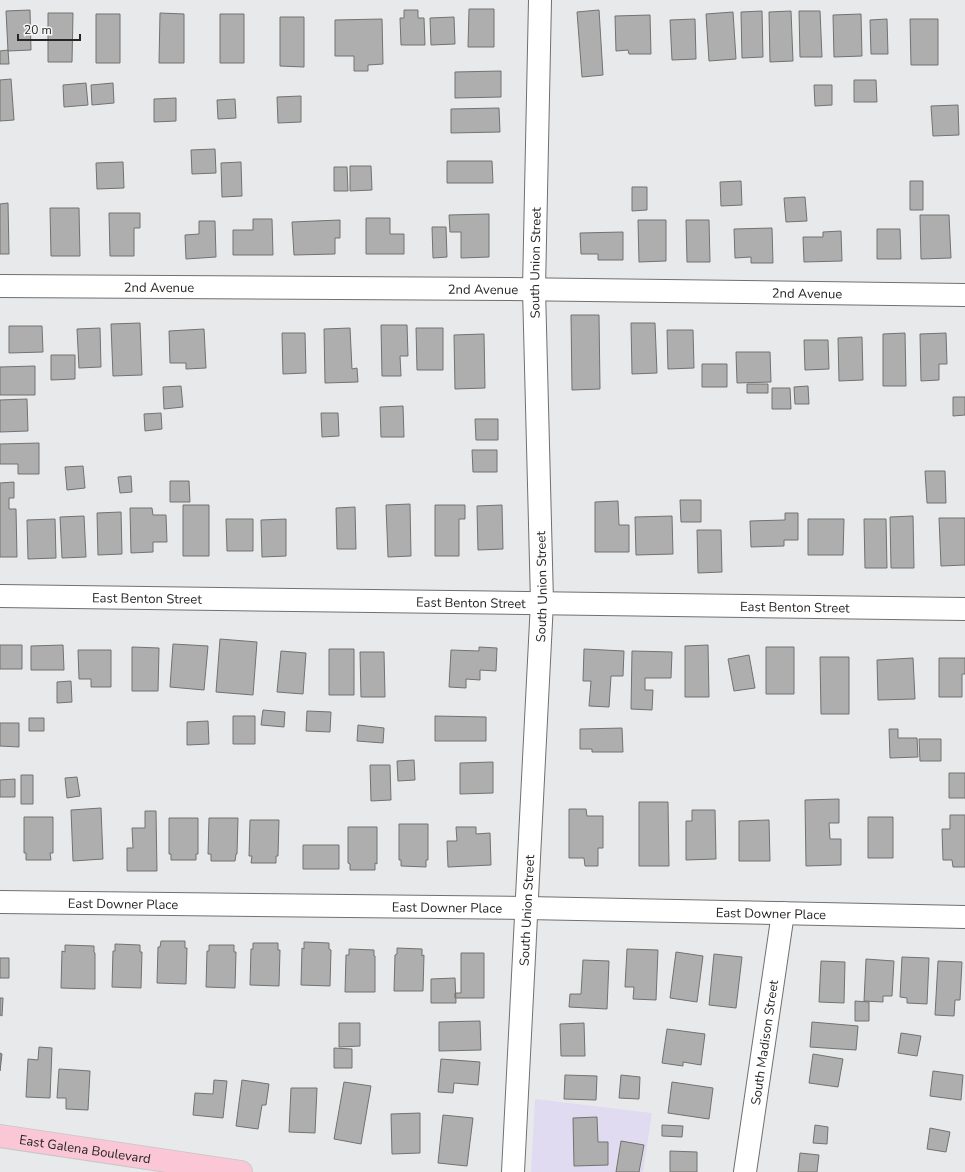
<svg xmlns="http://www.w3.org/2000/svg" width="965" height="1172" font-family="'Nunito Sans',sans-serif">
<rect width="100%" height="100%" fill="#e8e9ea"/>
<path fill="#e1dbf1" d="M535 1099 652 1113 643 1172H531Z"/>
<path fill="#afaeae" stroke="#727271" d="M469 9H494V47H468Z
M30 10 31 50 8 51 6 11Z
M404 10H418V18H424L425 45H401L400 18H404Z
M599 10 603 75 582 77 577 12Z
M762 11 763 57 742 58 741 12Z
M791 11 793 61 770 62 769 12Z
M799 11H820L822 57H800Z
M733 12 736 59 709 61 706 14Z
M48 13H73L72 62H48Z
M160 13 184 14V63H159Z
M96 14H120V63H96Z
M220 14H244V63H220Z
M861 14 862 56 834 57 833 15Z
M650 15 651 54H629L628 50 616 51 615 16Z
M280 17H304V67L280 66Z
M454 17 455 44 431 45 430 18Z
M382 19 383 64 368 65V71H354V56H335V20Z
M695 19 696 59 672 60 670 20Z
M887 19 888 54H871L870 20Z
M910 19H938V65H911Z
M8 50 9 64H0V51Z
M501 71V97L455 98V72Z
M11 79 14 120 0 121V80Z
M854 80H876L877 102H854Z
M86 83 88 105 64 107 63 85Z
M113 83 114 103 92 105 91 85Z
M814 85H832V105L815 106Z
M301 96V122L278 123 277 97Z
M176 98V121L154 122V99Z
M235 99 236 118 218 119 217 100Z
M958 105 959 135 933 136 931 106Z
M499 108 500 132 451 133V109Z
M215 149 216 173 192 174 191 150Z
M447 161H492L493 183H447Z
M123 162 124 188 97 189 96 163Z
M241 162 242 196 222 197 221 163Z
M350 166H371L372 190 350 191Z
M334 167H347L348 191H334Z
M741 181 742 205 721 206 720 182Z
M910 181H923V210H910Z
M632 187H647V210L632 211Z
M805 197 807 221 786 222 784 198Z
M8 203 9 254H0V204Z
M50 208H79L80 256H51Z
M109 213H140V228H134V256H110Z
M489 214V257L461 258V232H450L449 215Z
M920 215H949L951 258 921 259Z
M366 218H390V234H404V254H366Z
M253 219H272L273 255H233V230H253Z
M340 220V238H335V254L294 255 292 222Z
M638 220H666V261L639 262Z
M686 220H709L710 262H687Z
M199 221H215L216 257 186 259 185 235 199 234Z
M432 227H446L447 257 433 258Z
M772 228 773 263H751V257L735 258 734 229Z
M877 229H900L901 259H877Z
M841 231 842 261 804 262 803 237H823V232Z
M623 232V260H598V254H581L580 233Z
M571 315H599L600 389 572 390Z
M140 323 142 375 113 376 111 324Z
M631 323H655L657 373 632 374Z
M381 325H407L408 356H400L401 376H382Z
M9 326H42L43 352 9 353Z
M100 328 101 367 79 368 77 329Z
M350 328 352 369 357 368 358 382 325 383 324 329Z
M416 328H443V370H417Z
M204 329 206 368 186 369V363H170L169 331Z
M667 330H693L694 368 668 369Z
M282 333H305L306 373 283 374Z
M905 333 906 386H883V334Z
M946 333 947 364H939V380L921 381 920 334Z
M484 334 485 388 455 389 454 335Z
M862 337 863 380 839 381 838 338Z
M804 340H828L829 369 805 370Z
M736 352H770L771 382 737 383Z
M51 355H75V379L51 380Z
M702 364H727V387H702Z
M35 366V395H0V367Z
M747 384H768V393H747Z
M181 386 183 407 164 409 163 387Z
M808 386 809 404H795L794 387Z
M772 388H790L791 409H772Z
M953 397H965V415L953 416Z
M27 399 28 431 0 432V400Z
M403 406 404 437H381L380 407Z
M161 413 162 429 145 431 144 414Z
M321 413H338L339 436 322 437Z
M475 419H498V440H476Z
M39 443V474H18V464H0V444Z
M472 450H497V472H473Z
M83 466 85 488 67 490 65 467Z
M925 471H945L946 503H927Z
M131 476 132 492 120 493 118 477Z
M170 481H189L190 502H170Z
M14 482V498H9V509H16L17 557H0V483Z
M680 500H701V522H681Z
M618 501 619 525H629V552H595V502Z
M410 504 411 556 388 557 386 505Z
M183 505H209V556H183Z
M435 505H465V519H459V556H435Z
M502 505 503 549 478 550 477 506Z
M355 507 356 549H337L336 508Z
M130 508H152L153 515H166L167 542H153V552L131 553Z
M121 512 122 554 98 555 97 513Z
M785 513H798V540H784V546L751 547 750 521 785 520Z
M84 516 86 557 62 558 60 517Z
M672 516 673 554 636 555 635 517Z
M913 516 914 568H891L890 517Z
M939 518H965V565L941 566Z
M55 519 56 558 28 559 27 520Z
M226 519H253V551H227Z
M286 519V556L262 557 261 520Z
M808 519H844L843 555H808Z
M864 519H886L887 568H865Z
M697 530H721L722 572 698 573Z
M220 639 257 642 253 695 216 692Z
M173 644 208 646 204 690 170 687Z
M0 645H22V669H0Z
M63 645 64 670H31V646Z
M708 645 709 697H685V646Z
M132 647 159 648 158 691H132Z
M479 647 497 648 496 671 480 670V680L466 679V688L449 687 451 650 479 651Z
M766 647H794V694H766Z
M329 649H354V695H329Z
M584 649 624 651 623 676H611L609 707 589 706 591 681H583Z
M78 650H111V687H91V679H79Z
M281 651 306 653 303 694 277 692Z
M632 651 672 652 671 678H645V690H653L652 710 631 709Z
M360 652H384L385 697H361Z
M749 655 755 688 734 691 728 659Z
M820 657H849V714H821Z
M913 658 915 699 878 700 877 660Z
M939 658H965V674H962V697H939Z
M71 681 72 702 57 703V682Z
M263 710 285 712 284 727 261 725Z
M307 711 331 712 330 732 306 731Z
M233 716H255V744H233Z
M435 716 486 717V741H435Z
M29 718H44V731H29Z
M208 721 209 744 187 745V722Z
M0 723H19V747L0 746Z
M358 725 384 728 383 743 357 741Z
M622 728 623 752H592V749H580V729Z
M889 729H898V738H917L918 757 890 758Z
M919 739H941V761H920Z
M414 760 415 780 398 781 397 761Z
M493 762V793L460 794V763Z
M370 765H390L391 800 371 801Z
M949 773H965V798H949Z
M21 775H33V804H21Z
M77 777 80 796 67 798 65 778Z
M15 779V797H0V780Z
M839 799V823H829L830 839H841V865L806 866 805 800Z
M639 802H668L669 866H639Z
M101 808 103 859 73 861 71 810Z
M569 809H586L587 816H603V848H598V866H585L584 858H569Z
M692 810H715L716 859 686 860V821H692Z
M145 811H156L157 871H127V848H133L132 828H145Z
M950 815H965V867H953L952 860H943L942 829H950Z
M24 817H53V853H50L51 860H26V853H24Z
M868 817H893V858H868Z
M169 818H198V854H196V860H171V854H169Z
M209 818H238L237 854H236L235 861H211V854H208Z
M250 820H279L278 856H276V863H251L252 856H249Z
M769 820 770 861H739V821Z
M399 824H428V860H426V867L401 866V860H399Z
M348 827H377V864L375 863V870H350V864L348 863Z
M456 827H476V834L490 833 491 865 448 867 447 841H457Z
M303 845H339V869H303Z
M161 941H185V948H187L186 984 157 983 158 947H160Z
M304 942 329 943V949L331 950 330 986 301 985 302 948 304 949Z
M253 943H278V950H280L279 986 250 985 251 949H253Z
M115 944 140 945V952H142L141 988 112 987 113 951H115Z
M65 945 94 946V952L95 953V989L61 988 62 951 65 952Z
M209 945H234V952H236L235 988 206 987 207 951H209Z
M397 948 422 949V956L424 955 423 991H394L395 955 397 954Z
M349 949 374 950V956H375V992H345L346 955H349Z
M627 949 658 950 656 1000 633 999 634 987H625Z
M676 952 703 956 697 1002 670 998Z
M461 953H484V998H455V993H461Z
M714 954 742 957 736 1008 709 1005Z
M902 957 929 958 927 1004 907 1003V998L900 997Z
M0 958H9V978H0Z
M866 959 894 961 892 996H883V1002L864 1001Z
M583 960 609 961 607 1009 569 1007 570 994H581Z
M821 961 845 962 844 1003 819 1002Z
M938 961 962 962 960 1000H955L954 1016 935 1015Z
M455 978 456 1003H431V979Z
M0 998H3L2 1016 0 1015Z
M855 1001 869 1002V1021H855Z
M480 1021 481 1050 439 1051V1022Z
M812 1022 858 1026 856 1050 810 1047Z
M339 1023H360V1046L339 1047Z
M584 1023 585 1056H561L560 1024Z
M667 1029 705 1034 701 1065 683 1062V1066L662 1063Z
M901 1033 921 1036 917 1056 898 1053Z
M39 1047 52 1048 50 1098 26 1097 28 1059 38 1060Z
M334 1048 352 1049V1068H334Z
M0 1053 2 1054 0 1071Z
M813 1054 843 1059 838 1087 809 1083Z
M441 1059 480 1062 478 1085 454 1083 453 1093 438 1092Z
M59 1069 90 1071 88 1110 66 1109V1098H57Z
M933 1071 963 1075 961 1100 930 1096Z
M565 1075 597 1076 596 1100 564 1099Z
M621 1075 640 1077 639 1099 619 1098Z
M214 1080 227 1081 223 1118 193 1115 195 1093 213 1094Z
M242 1080 269 1084 266 1105H262L258 1129 236 1126Z
M344 1082 371 1086 361 1144 334 1139Z
M672 1082 713 1088 709 1119 668 1113Z
M291 1088H317L315 1133 289 1132Z
M420 1113V1153L392 1154 391 1114Z
M443 1115 473 1118 467 1166 438 1163Z
M597 1117 598 1142H608V1165L574 1166 573 1118Z
M662 1125 683 1126 682 1137 662 1136Z
M815 1125 828 1127 827 1144 813 1143Z
M930 1128 950 1132 946 1152 927 1149Z
M621 1141 644 1145 639 1172H616Z
M670 1151 697 1152V1172H670Z
M800 1153 819 1155 817 1172H798Z"/>
<g fill="none" stroke-linecap="round" stroke-linejoin="round">
<defs>
<g id="minor">
<path id="s1" d="M0 286 509 289 965 295"/>
<path id="s2" d="M0 596 965 609"/>
<path id="s3" d="M0 902 527 908 965 917"/>
<path id="s4" d="M513 1172 542 602 534 289 540 0"/>
<path id="s5" d="M745 1172 783 913"/>
</g>
<g id="major">
<path id="s6" d="M0 1136 241 1172"/>
</g>
</defs>
<use href="#minor" stroke="#707071" stroke-width="24"/>
<use href="#major" stroke="#c7c7c7" stroke-width="24"/>
<use href="#minor" stroke="#fff" stroke-width="22"/>
<use href="#major" stroke="#fbc7d7" stroke-width="22"/>
</g>
<g text-anchor="middle" stroke-width="4" stroke-linejoin="round" paint-order="stroke">
<g font-size="13" fill="#262627" stroke="#f6f6f7">
<text dy="5" stroke="none"><textPath href="#s4" startOffset="910">South Union Street</textPath></text>
<text dy="5" stroke="none"><textPath href="#s1" startOffset="159">2nd Avenue</textPath></text>
<text dy="5" stroke="none"><textPath href="#s1" startOffset="483">2nd Avenue</textPath></text>
<text dy="5" stroke="none"><textPath href="#s1" startOffset="807">2nd Avenue</textPath></text>
<text dy="5" stroke="none"><textPath href="#s4" startOffset="586">South Union Street</textPath></text>
<text dy="5" stroke="none"><textPath href="#s2" startOffset="147">East Benton Street</textPath></text>
<text dy="5" stroke="none"><textPath href="#s2" startOffset="471">East Benton Street</textPath></text>
<text dy="5" stroke="none"><textPath href="#s2" startOffset="795">East Benton Street</textPath></text>
<text dy="5" stroke="none"><textPath href="#s3" startOffset="123">East Downer Place</textPath></text>
<text dy="5" stroke="none"><textPath href="#s3" startOffset="447">East Downer Place</textPath></text>
<text dy="5" stroke="none"><textPath href="#s4" startOffset="262">South Union Street</textPath></text>
<text dy="5" stroke="none"><textPath href="#s3" startOffset="771">East Downer Place</textPath></text>
<text dy="5" stroke="none"><textPath href="#s5" startOffset="131">South Madison Street</textPath></text>
<text dy="5" stroke="none"><textPath href="#s6" startOffset="86">East Galena Boulevard</textPath></text>
</g>
</g>
<path d="M18 34v6h62v-6" fill="none" stroke="#262627" stroke-width="2"/>
<text x="24" y="34" font-size="12" fill="#262627" stroke="#f6f6f7" stroke-width="3" paint-order="stroke">20 m</text>
</svg>
